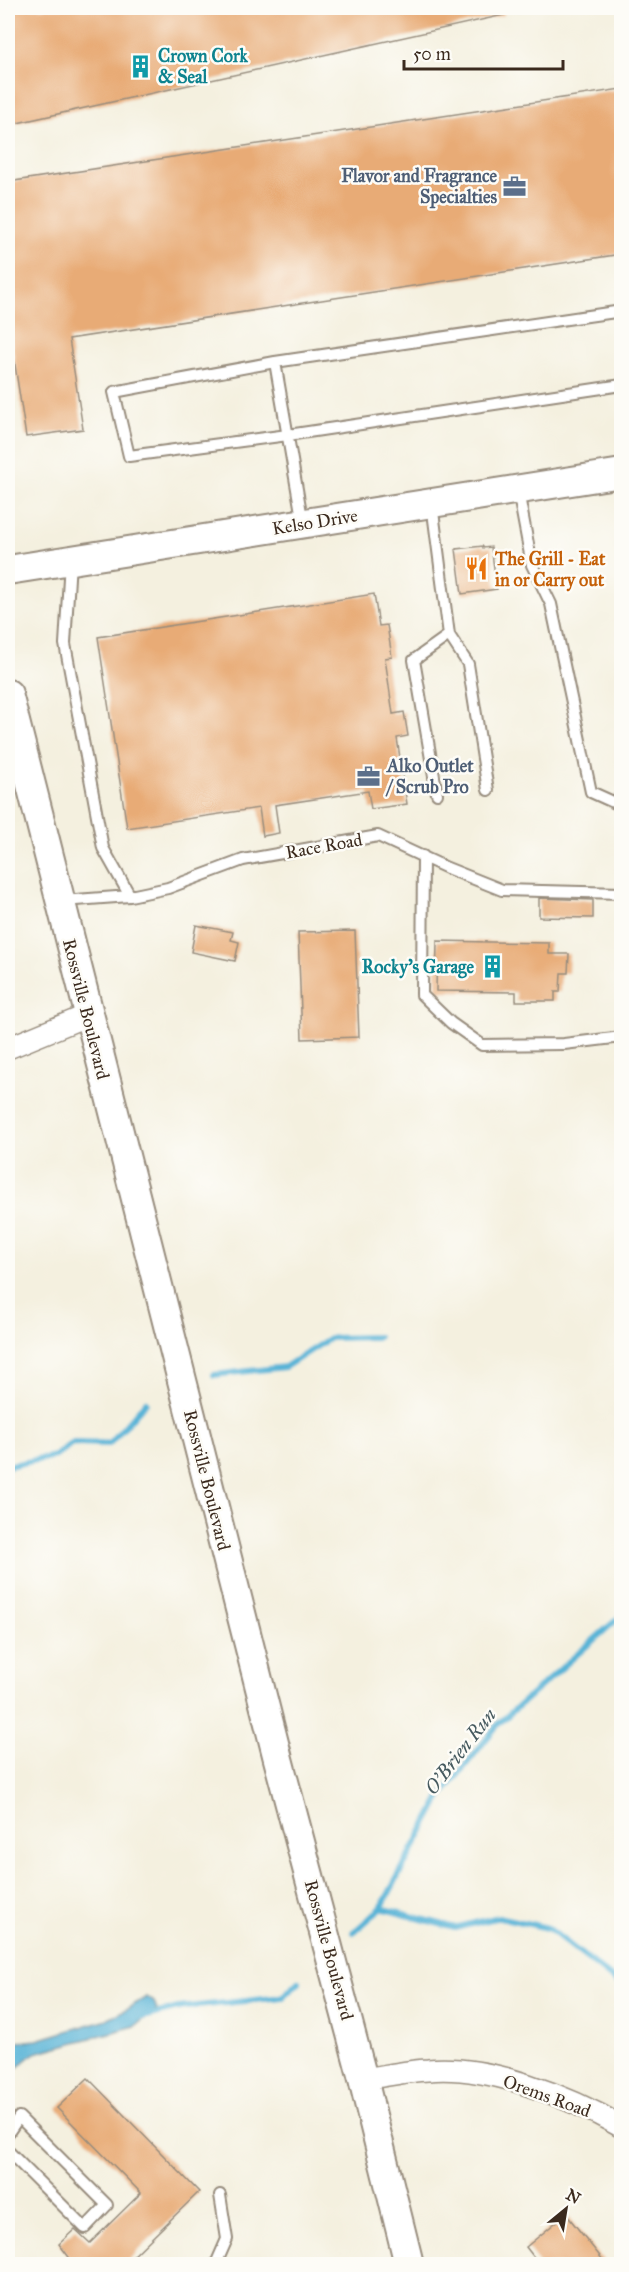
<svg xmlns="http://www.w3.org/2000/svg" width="629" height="2272" font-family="'IM FELL Great Primer',serif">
<rect width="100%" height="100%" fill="#fdfcf7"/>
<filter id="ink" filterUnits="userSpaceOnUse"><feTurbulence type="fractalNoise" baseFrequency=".0167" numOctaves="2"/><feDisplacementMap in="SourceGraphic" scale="12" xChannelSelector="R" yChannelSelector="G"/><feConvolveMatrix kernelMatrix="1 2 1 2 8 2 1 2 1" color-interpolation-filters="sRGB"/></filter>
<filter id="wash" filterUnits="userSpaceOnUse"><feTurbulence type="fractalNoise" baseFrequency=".008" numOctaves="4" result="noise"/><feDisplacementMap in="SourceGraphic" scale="24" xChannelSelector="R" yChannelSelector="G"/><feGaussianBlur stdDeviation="1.35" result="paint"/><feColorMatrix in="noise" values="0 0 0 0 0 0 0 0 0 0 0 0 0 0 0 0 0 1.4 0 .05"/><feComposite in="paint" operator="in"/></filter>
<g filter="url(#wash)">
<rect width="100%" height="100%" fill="#f4f0df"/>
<path fill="#59b4d7" stroke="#4a6f7a" stroke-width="1.5" d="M147 1997 154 2002 157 2009 135 2026 35 2053 8 2075V2043L37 2040 111 2018Z"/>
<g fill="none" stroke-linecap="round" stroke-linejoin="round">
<path stroke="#59b4d7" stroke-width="6" d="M214 1375 285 1367 330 1338 378 1337
M8 1466 55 1456 72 1443 109 1444 146 1402
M381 1908 455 1928 499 1917 548 1928 622 1986
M354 1932 381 1908 442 1795 499 1723 622 1615
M142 2017 179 2008 283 1997 299 1982"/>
</g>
<g id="blocks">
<path fill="#e8ab76" d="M8 8H503L504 15 8 125Z
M621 89V254L69 339 83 429 26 437 8 319V182Z
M483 546V548L491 547 497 589 462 594 456 549Z
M374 594 379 626 387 625 392 657 385 658 393 714 404 712 408 736 397 738 407 804 371 809 368 791 275 805 279 833 263 836 259 808 127 828 98 637Z
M539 898 593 900V918L539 917Z
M196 925 233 932 231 940 239 942 235 961 191 952Z
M355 931 359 1037 302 1039 298 932Z
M437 941 549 943V954H569L568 973H561L560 992H555V1001H516V992L436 991Z
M88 2078 199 2192 124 2265H75L59 2244 75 2229 90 2243 141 2193 57 2108Z
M566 2214 607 2265H540L526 2247Z"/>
</g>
</g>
<g filter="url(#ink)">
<use href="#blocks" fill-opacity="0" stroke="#988d7e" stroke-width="1.5"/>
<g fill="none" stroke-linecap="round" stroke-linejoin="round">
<defs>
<path id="lane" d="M622 311 275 362 114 392 129 456 288 435 622 385
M275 362 303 524
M518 491 532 565 551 604 591 792 622 806
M432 504 449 635 468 664 488 790
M70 561 65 644 103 848 130 896
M437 794 414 660 449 635
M423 856 422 995 451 1023 482 1045 564 1044 622 1037
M62 901 130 896 168 888 243 860 378 836 447 868 502 890 622 893
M8 2133 19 2117 107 2205 85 2228 8 2151
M216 2264 227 2239 220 2195"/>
<path id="street" d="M8 1048 88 1015
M363 2079C385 2076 406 2071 428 2070 488 2064 570 2097 622 2127"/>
<path id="secondary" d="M8 570 622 473
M8 694 278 1759 363 2079 409 2264"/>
</defs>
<use href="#lane" stroke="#988d7e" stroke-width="14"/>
<use href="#street" stroke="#988d7e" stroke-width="24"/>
<use href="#secondary" stroke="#988d7e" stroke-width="32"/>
<use href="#lane" stroke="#fff" stroke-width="10"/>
<use href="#street" stroke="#fff" stroke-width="21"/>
<use href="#secondary" stroke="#fff" stroke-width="28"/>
</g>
</g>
<defs>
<symbol id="building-bare" viewBox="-9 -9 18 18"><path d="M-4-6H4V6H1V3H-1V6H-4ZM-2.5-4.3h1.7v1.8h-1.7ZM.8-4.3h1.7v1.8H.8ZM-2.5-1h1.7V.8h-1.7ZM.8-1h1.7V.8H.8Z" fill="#0f9aa8" stroke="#fdfcf7" stroke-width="2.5" paint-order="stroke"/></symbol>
<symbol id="office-bare" viewBox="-9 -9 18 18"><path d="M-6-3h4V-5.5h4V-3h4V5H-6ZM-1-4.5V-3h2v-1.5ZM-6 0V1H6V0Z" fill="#5c6f8a" stroke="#fdfcf7" stroke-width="2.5" paint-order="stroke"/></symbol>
<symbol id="restaurant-bare" viewBox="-9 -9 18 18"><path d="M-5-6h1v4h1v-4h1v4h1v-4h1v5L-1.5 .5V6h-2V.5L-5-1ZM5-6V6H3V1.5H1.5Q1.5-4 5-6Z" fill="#e8710a" stroke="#fdfcf7" stroke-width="2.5" paint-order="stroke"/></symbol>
</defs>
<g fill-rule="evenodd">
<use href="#building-bare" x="124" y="50" width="33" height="33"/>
<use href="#office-bare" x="498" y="170" width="33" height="33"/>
<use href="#restaurant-bare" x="460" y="552" width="33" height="33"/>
<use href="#office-bare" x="352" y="760" width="33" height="33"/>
<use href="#building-bare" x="476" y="950" width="33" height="33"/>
</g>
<g text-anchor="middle" stroke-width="5" stroke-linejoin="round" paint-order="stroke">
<g font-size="18" font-weight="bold" fill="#0d838f" stroke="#fdfcf7" text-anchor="start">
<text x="158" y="62">Crown Cork<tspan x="158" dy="21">&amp; Seal</tspan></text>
<text x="474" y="973" text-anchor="end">Rocky's Garage</text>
</g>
<g font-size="18" font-weight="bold" fill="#4e5e75" stroke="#fdfcf7" text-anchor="end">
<text x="497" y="182">Flavor and Fragrance<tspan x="497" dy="21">Specialties</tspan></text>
<text x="387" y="772" text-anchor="start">Alko Outlet<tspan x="387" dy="21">/ Scrub Pro</tspan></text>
</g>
<g font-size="18" fill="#3b2a1e" stroke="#fdfcf7">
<text transform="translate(315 522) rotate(-9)" y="6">Kelso Drive</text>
<text transform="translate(324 846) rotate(-10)" y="6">Race Road</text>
<text transform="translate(86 1009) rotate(76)" y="6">Rossville Boulevard</text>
<text transform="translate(207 1480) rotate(76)" y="6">Rossville Boulevard</text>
<text transform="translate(329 1950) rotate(75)" y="6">Rossville Boulevard</text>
<text transform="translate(547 2096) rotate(20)" y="6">Orems Road</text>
</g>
<g font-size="18" font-weight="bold" fill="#c56008" stroke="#fdfcf7" text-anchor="start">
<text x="495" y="565">The Grill - Eat<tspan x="495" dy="21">in or Carry out</tspan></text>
</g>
<g font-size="20" font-style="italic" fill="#465a5f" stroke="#fdfcf7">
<text transform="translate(460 1751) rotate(-52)" y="7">O'Brien Run</text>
</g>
</g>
<rect width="629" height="2272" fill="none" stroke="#fdfcf7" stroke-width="30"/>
<g transform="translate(566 2209) rotate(30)" stroke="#fdfcf7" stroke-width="4.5" paint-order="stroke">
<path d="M0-4.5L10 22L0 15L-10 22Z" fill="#3b2a1e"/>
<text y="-9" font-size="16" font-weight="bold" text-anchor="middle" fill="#3b2a1e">N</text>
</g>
<path d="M404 60v9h159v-9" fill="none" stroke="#3b2a1e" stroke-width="3"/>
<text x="413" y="60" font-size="18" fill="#3b2a1e" stroke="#fdfcf7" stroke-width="4.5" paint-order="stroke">50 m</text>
</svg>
